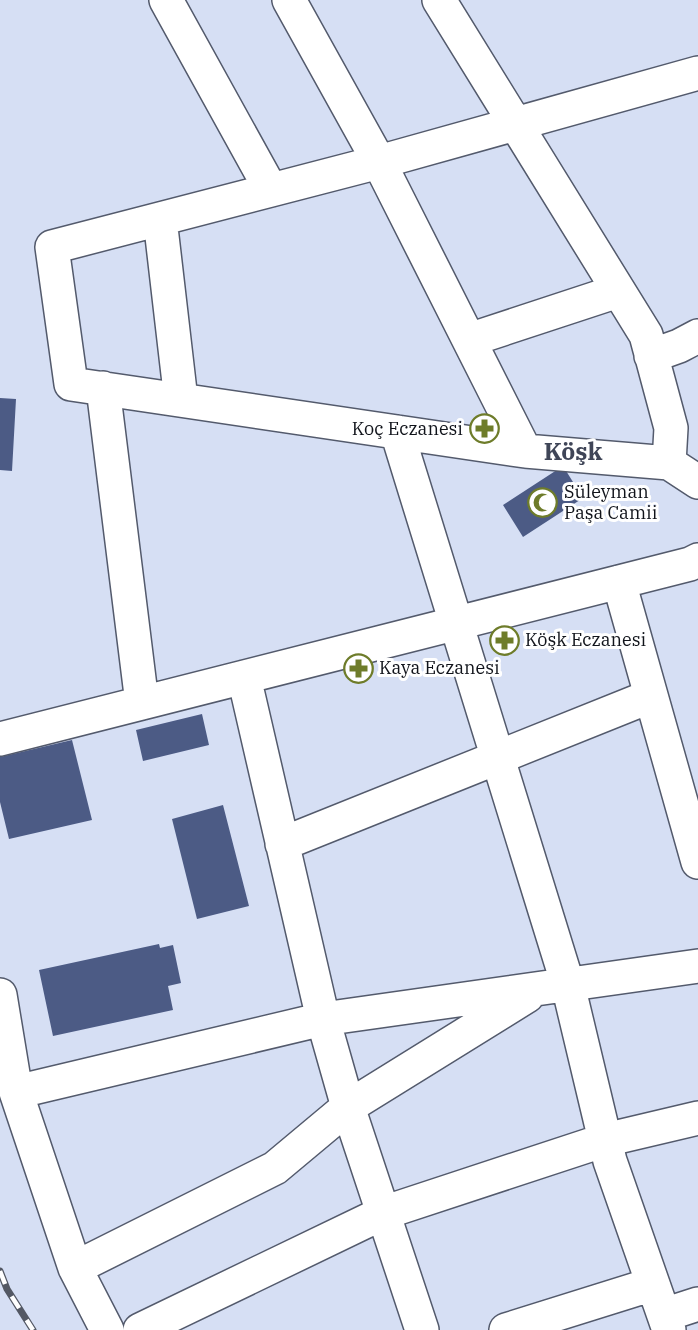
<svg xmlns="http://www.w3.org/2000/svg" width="698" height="1330" font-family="'IBM Plex Serif',serif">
<rect width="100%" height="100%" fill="#d6dff4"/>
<path fill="#4c5b85" d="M0 398 16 399 12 471 0 470Z
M563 466 583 498 523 537 503 505Z
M202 714 209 745 143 761 136 730Z
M72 740 92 820 9 839 0 802V757Z
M223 805 249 906 197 919 172 819Z
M159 944 160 948 173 945 181 983 168 986 173 1010 53 1036 39 970Z"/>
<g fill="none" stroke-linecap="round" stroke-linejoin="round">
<defs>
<path id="minor" d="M166 0 271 190
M289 0 379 162 525 451
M439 0 646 335 671 428 669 463
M698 73 379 162 52 247 71 384 525 451 669 463 698 482
M160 219 181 400
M469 340 618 291
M651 356 679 346 698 336
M103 388 142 703
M397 432 568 985 610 1161 669 1330
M619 582 698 862
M0 739 690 564 698 560
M282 844 651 696
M0 995 16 1092 323 1019 244 677
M16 1092 75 1268 107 1330
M75 1268 275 1168 348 1107 527 996
M664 1315 698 1304
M140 1330 383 1213 605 1140 698 1118
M422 1330 348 1107 323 1019 698 966
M506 1330 653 1284"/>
</defs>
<use href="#minor" stroke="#535a6c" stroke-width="36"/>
<use href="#minor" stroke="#fff" stroke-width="33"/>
<defs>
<path id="rail" d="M0 1271 7 1289 33 1330"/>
</defs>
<use href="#rail" stroke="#535864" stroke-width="7"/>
<use href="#rail" stroke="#fff" stroke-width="4.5" stroke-dasharray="14" stroke-linecap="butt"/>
</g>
<defs>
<symbol id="pharmacy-ring" viewBox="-11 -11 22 22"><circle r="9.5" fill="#fff" stroke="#6e7c2a" stroke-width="1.5"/><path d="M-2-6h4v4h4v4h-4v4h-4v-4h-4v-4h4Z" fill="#6e7c2a"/></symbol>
<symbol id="mosque-ring" viewBox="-11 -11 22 22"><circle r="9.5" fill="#fff" stroke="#6e7c2a" stroke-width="1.5"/><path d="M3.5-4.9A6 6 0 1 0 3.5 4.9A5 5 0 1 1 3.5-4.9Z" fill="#6e7c2a"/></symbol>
</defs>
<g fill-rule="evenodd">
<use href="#pharmacy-ring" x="468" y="412" width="33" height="33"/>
<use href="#mosque-ring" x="526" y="486" width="33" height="33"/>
<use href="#pharmacy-ring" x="488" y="624" width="33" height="33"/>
<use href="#pharmacy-ring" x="342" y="652" width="33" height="33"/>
</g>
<g text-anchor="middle" stroke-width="6" stroke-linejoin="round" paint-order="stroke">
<g font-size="18" fill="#10131a" stroke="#fff" text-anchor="start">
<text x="463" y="435" text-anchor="end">Koç Eczanesi</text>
<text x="564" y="498">Süleyman<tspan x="564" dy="21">Paşa Camii</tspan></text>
<text x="525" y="646">Köşk Eczanesi</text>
<text x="379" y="674">Kaya Eczanesi</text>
</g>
<g font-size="24" font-weight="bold" fill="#3f4557" stroke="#fff">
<text x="573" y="460">Köşk</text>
</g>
</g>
</svg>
